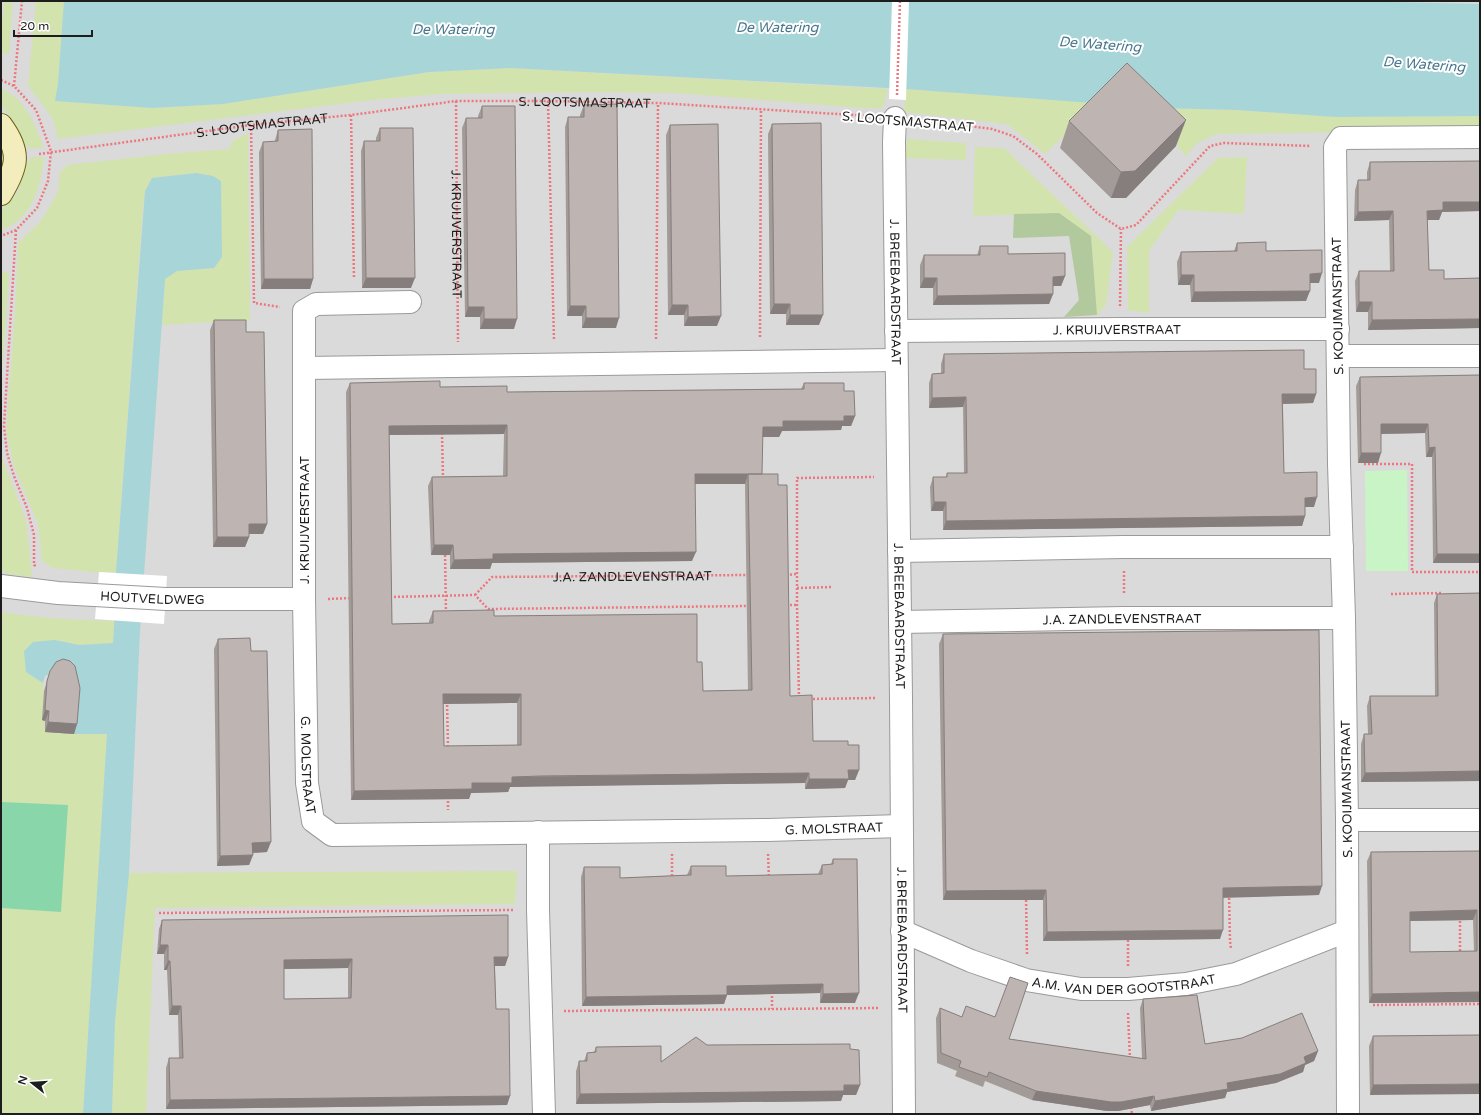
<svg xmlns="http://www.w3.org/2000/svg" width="1481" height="1115" font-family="'Varela Round',sans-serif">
<rect width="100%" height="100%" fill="#ede9e4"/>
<path fill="#dbdada" d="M1 1H1480V1114H1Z"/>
<path fill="#d2e3ae" d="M4 1H13L9 54 1 53V34Z
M36 1H64L58 84 55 101 152 108 223 104 429 72 510 68 888 89 883 108H862L676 93 592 92 441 94 371 100 58 139 53 119 28 85Z
M1 88 17 98 31 117 44 147 31 149 25 145 17 126 2 106Z
M906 89 1098 103 1045 154 1007 124 904 112Z
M1158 108 1237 110 1335 117 1480 116V130L1216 134 1197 143 1186 156 1164 130Z
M248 133 250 320 162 325 165 278 177 271 214 268 196 173 152 178 145 191 143 207 116 572H93L53 568 42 561 38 524 14 467 6 430 15 314 18 243 41 221 58 192 60 172 68 165 165 154 230 149 232 141Z
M907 139 966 143V160L905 158Z
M975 147 1004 148 1113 252 1106 305 1097 315 1091 236 1059 213 973 216Z
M32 157H44C41 181 37 202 20 219 15 224 7 227 1 231V211L18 192 25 166Z
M1247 157 1244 214 1178 210 1149 251V313L1128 310 1127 247 1218 158Z
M1 272 9 273 1 388Z
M1 447 3 460 26 520 32 577 7 574 1 569Z
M1 612C39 618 77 620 115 621L113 643 79 645 55 640 26 672 43 683 45 732 74 734H108L83 1114H1Z
M517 871 515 904 155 908 146 1114H112L115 1021 129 873Z"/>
<path fill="#b1c99d" d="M1059 213 1091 236 1097 315 1064 317 1079 300 1069 236 1013 238 1014 214Z"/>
<path fill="#c9f4c5" d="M1407 470 1408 571H1366L1365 471Z"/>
<path fill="#89d6aa" d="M2 802 68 805 61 912 1 908Z"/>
<path fill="#a8d5d7" d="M64 1H1343L1480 4V116L1335 117 1237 110 1158 108 906 89 510 68 429 72 223 104 152 108 55 101 58 84Z
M196 173 213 176 221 181 222 257 214 268 177 271 165 279 140 631 129 873 115 1021 112 1114H83L107 734H74L76 695 53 672 45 676 43 683 26 672 24 651 33 642 55 640 79 645 113 643 116 596V572L145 191 152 178Z"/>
<path fill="#fff" d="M892 1H909L906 100 889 99Z
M99 572 167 576 164 624 95 619Z"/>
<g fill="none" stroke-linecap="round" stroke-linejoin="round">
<defs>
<g id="street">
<path id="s4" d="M895 118 894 142 901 698 904 1114"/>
<path id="s5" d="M410 302 316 304 304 311V599L307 783 313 821 332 835 768 830 901 826"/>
<path id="s6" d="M896 331 1120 329H1338"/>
<path d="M1338 356H1480"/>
<path d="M305 368 896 360"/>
<path d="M899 551 1123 547H1342"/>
<path id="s7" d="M1 586 58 593 166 599H304"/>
<path id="s8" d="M900 622 1124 618H1344"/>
<path d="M1347 820H1480"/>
<path d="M538 832V910L544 1114"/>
<path id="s9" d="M902 931 971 961 1026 980 1081 989H1128L1186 984 1236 974 1347 931"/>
<path d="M1348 1114 1347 820 1344 618 1339 464 1335 147 1341 138 1480 137"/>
</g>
<path id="secondary" d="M1 125C21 152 18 166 1 194"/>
</defs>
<use href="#street" stroke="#9a9a9a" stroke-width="24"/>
<use href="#secondary" stroke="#6a640f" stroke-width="24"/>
<g stroke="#ed767f" stroke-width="2.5" stroke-dasharray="2 2" stroke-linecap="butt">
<path d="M1 80 14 86 36 110 51 151 48 181 37 208 16 230 1 236"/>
<path d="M14 86 22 1"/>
<path d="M897 95 900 1"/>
<path id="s1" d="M456 101 458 342"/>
<path d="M548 101 554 340"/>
<path d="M351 115 354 279"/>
<path d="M919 120 992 129 1013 136 1037 154 1097 213 1121 229 1136 225 1210 146 1224 143 1311 146"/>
<path d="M251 125 254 303 280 307"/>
<path id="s2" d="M39 154 251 125 351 115 456 101H548L658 103 870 116"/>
<path d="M16 230 4 426 7 453 14 476 27 508 34 535V565L36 566"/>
<path d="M1120 306 1121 229"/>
<path d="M760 337 761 110"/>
<path d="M656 339 658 103"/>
<path d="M442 433 443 478"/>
<path d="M1364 464H1412V572H1480"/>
<path d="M445 551 446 614"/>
<path d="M1124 571V594"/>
<path d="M786 575 797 574"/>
<path d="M797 588 833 587"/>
<path d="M1391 594 1442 593"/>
<path id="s3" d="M475 595 492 577 749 575"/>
<path d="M390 597 475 595 488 609 749 606"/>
<path d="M328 599 351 598"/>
<path d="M786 605H797"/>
<path d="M799 698 797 605V478L874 477"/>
<path d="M809 699 876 698"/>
<path d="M447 701 448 748"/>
<path d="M448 797V810"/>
<path d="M672 854V879"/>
<path d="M768 854 769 879"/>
<path d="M1229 894 1230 941 1231 949"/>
<path d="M1026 896 1027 955"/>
<path d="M159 913 514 910"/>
<path d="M1460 917V954"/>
<path d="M1128 966V939"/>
<path d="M772 992V1009"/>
<path d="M1373 1005 1480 1004"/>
<path d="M564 1011 879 1008"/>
<path d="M1128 1013 1130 1060"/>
<path d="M1131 1107 1132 1114"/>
</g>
<use href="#street" stroke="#fff" stroke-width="22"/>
<use href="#secondary" stroke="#f3ecbc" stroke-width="22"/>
</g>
<path fill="#a39b98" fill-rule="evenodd" d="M584 105 616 328H582V316H567L565 127 568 117H580V115Z
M482 106 514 329H480V317H465L462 128 466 118H478V116Z
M1069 121 1176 146 1126 198H1111L1060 148Z
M772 124 819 325H786V314H770L768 134Z
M670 125 717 326H684V315H668L666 135Z
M380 128 411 288H362L361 151 364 141H376V138Z
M278 130 313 279 310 289H261L259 152 263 142H275V140Z
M1480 161V211L1442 212 1439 220H1427L1429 270 1444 279 1480 278V328L1368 330V312H1356L1355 281 1359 271H1390L1389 220 1354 221 1355 190 1358 180H1367V172L1370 162Z
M1237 243 1266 251 1319 283H1310L1306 301 1191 302 1190 285H1178L1177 262 1181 252 1234 251Z
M980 246 1065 276 1061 286H1053V294L1049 304 933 305V288H920V265L924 255H977Z
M214 320 246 332 267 524 263 534H249V537L245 547H213L210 330Z
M944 354 1304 369 1316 394 1313 403 1283 404 1284 473 1314 507H1305V516L1302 526 943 530V511H931L930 487 933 477H946L947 473H964L963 407 929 408V383L932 374 941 373V364Z
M1480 375V561L1479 563H1433L1432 457H1426L1425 433 1381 434 1378 463H1358L1356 386 1360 377Z
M350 383 440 387 507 392 801 389 804 383 844 391 855 416 851 426H842L841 430 782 431 779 437H762V474L778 485 790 696 813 741 848 745 859 770 855 780H848L845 788 805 789V783L537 786 510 787 508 792 471 793 469 799 351 800 346 392ZM504 434 503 476 432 477 428 486 431 555H450V569H490L492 563 692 561 695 484H745L748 690 703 691 697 662 494 616 433 611 429 621V623L392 624 389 435ZM517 703V745L444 746 443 704Z
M1480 593V781L1361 782V744L1364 734H1368L1367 706 1370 696H1435L1434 603 1437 594Z
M943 634 1319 895 1223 897 1220 939 1043 941V900H943L939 644Z
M218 639 251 651 267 852 253 853V855L249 865 217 866 214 649Z
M50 671 77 724 74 734 45 732V721L42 720 44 691Z
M1480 851V1002L1369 1003 1367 861 1371 852ZM1473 920 1474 951 1410 952V921Z
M833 859 855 1003H820V993L727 995 724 1004 582 1006 581 877 584 867 620 878 687 875 691 866 726 876 818 874 822 865 831 864Z
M162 920 508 957 505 966H495L496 1009 510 1096 507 1105 166 1109V1068L169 1058H179L178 1015H169L167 970H164V954H157L159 929ZM348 968V998L284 999V969Z
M1143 999 1205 1044 1318 1051 1314 1061 1305 1065 1303 1072 1276 1083 1227 1092 1225 1098 1151 1111 1150 1105 1118 1111H1107L1032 1100 985 1081 983 1087 955 1076 957 1071 937 1063 936 1018 940 1008 1009 1039 1142 1059 1140 1008Z
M1480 1035 1370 1095 1369 1046 1373 1036Z
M707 1045 850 1049 860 1085 856 1095H843L841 1101 576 1104V1071L579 1061H584L587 1053 594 1052 596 1047 661 1062Z"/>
<path fill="#857e7c" d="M1186 120 1176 146 1126 198H1111L1121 172Z
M1443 202H1480V211L1442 212 1439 220H1424L1427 211Z
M1393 211 1389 220 1354 221 1358 212Z
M1322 273 1319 283H1306L1310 274Z
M1181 275H1194L1190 285H1178Z
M1065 276 1061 286H1049L1053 277Z
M366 278H415L411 288H362Z
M924 278H937L933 288H920Z
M264 279H313L310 289H261Z
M1310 291 1306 301 1191 302 1194 292Z
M1053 294 1049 304 933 305 937 296Z
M1359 302H1372L1368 312H1356Z
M774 304H790L786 314H770Z
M672 305H688L684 315H668Z
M570 306H586L582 316H567Z
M468 307H484L480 317H465Z
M790 315H823L819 325H786Z
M721 316 717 326H684L688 317Z
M586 318H619L616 328H582Z
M484 319H517L514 329H480Z
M1480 319V328L1368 330 1372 320Z
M1282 394H1316L1313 403 1279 404Z
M966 397 963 407 929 408 932 398Z
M844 416H855L851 426H842L841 430 782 431 779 437H759L763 427 783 421Z
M1381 424H1428L1425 433 1377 434Z
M507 425 504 434 386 435 389 426Z
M1435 447 1432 457H1426L1429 448Z
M1361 453H1381L1378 463H1358Z
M695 474H762H748L745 484H691Z
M1317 497 1314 507H1302L1305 498Z
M934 502H946L943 511H931Z
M1305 516 1302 526 943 530 946 521Z
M249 524H267L263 534H245Z
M217 537H249L245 547H213Z
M434 545H453L450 555H431Z
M696 552 692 561 492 563 490 569H450L454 560 493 554Z
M1437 554H1480V561L1479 563H1433Z
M443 694H521L517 703 440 704Z
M45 710 49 711 45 721 42 720Z
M48 722 77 724 74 734 45 732Z
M848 770H859L855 780H848L845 788 805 789 809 779Z
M1480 771V781L1361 782 1365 773Z
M809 773 805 783 510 787 508 792 471 793 469 799 351 800 354 791 472 783 512 777Z
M271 842 267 852 249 853 252 843Z
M253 855 249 865 217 866 220 856Z
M1322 886 1319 895 1219 898 1223 888Z
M1046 890 1043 900H943L946 891Z
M1477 910 1473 920 1406 921 1410 912Z
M1223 930 1220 939 1043 941 1047 932Z
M160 945H168L164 954H157Z
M494 957H508L505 966H491Z
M352 959 348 968 281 969 284 960Z
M168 961H170L167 970H164Z
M823 984 820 993 727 995 724 1004 582 1006 586 997 727 986Z
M1480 992V1002L1369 1003 1372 994Z
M859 993 855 1003H820L823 994Z
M172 1006H181L178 1015H169Z
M1318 1051 1314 1061 1305 1065 1303 1072 1276 1083 1227 1092 1225 1098 1151 1111 1155 1101 1227 1083 1304 1057Z
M1480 1084V1094L1370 1095 1373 1085Z
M860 1085 856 1095H843L841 1101 576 1104 580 1094Z
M1036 1091 1154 1096 1150 1105 1118 1111H1107L1032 1100Z
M510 1096 507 1105 166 1109 170 1100Z"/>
<path fill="#beb4b1" stroke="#857e7c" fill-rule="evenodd" d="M1127 63 1186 120 1135 171 1121 172 1069 121Z
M617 104 619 318H586V306H570L568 117H584V105Z
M482 106H515L517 319H484V307H468L466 118H482Z
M821 123 823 315H790V304H774L772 124Z
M718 124 721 316 688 317V305H672L670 125Z
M380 128H413L415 278H366L364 141H380Z
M312 129 313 279H264L263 142 278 141V130Z
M1480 161V202H1443V210L1427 211 1429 270H1444V279L1480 278V319L1372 320V302H1359V271H1394L1393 211 1358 212V180H1370V162Z
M1266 242V251L1322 250V273L1310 274V291L1194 292V275H1181V252L1237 251V243Z
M980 246H1008V254L1065 253V276L1053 277V294L937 296V278H924V255H980Z
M214 320H246V332H264L267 524H249V537H217Z
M1304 350V369H1316V394H1282L1284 473 1317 472V497L1305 498V516L946 521V502H934L933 477H947V473H967L966 397 932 398V374L944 373V354Z
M1480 375V554H1437L1435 447 1429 448 1428 424H1381V453H1361L1360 377Z
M440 381V387L507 386V392L804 389V383H844V391H854L855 416H844V421H783V427H763L762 474H695L696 552 493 554V559L454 560 453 545H434L432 477 507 476V425L389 426 392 624 433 623V611L494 610V616L697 614V662H702L703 691 752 690 748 474H778V485H787L790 696 812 695 813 741H848V745H859V770H848L849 779H809V773L541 776 512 777V783H472V789L354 791 350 383ZM443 694H521V745L444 746Z
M1480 593V771L1365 773 1364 734H1372L1370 696H1438L1437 594Z
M1319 630 1322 886 1223 888V930L1047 932 1046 890 946 891 943 634Z
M250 638 251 651H267L271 842 252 843 253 855 220 856 218 639Z
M63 659 70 661 75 666 80 688 77 724 48 722 49 711 45 710 47 681 50 671 56 662Z
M1480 851V992L1372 994 1371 852ZM1477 910V951L1410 952V912Z
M833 859H857L859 993 823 994V984L727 986V995L586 997 584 867H620V878L691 875V866H726V876L822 874V865L833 864Z
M508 915V957H494L496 1009H509L510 1096 170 1100 169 1058H183L181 1006H172L170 961H168V945H160L162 920ZM352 959 351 998 284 999V960Z
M1010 977 1028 983 1009 1039 1146 1059 1143 999 1197 995 1205 1044 1242 1038 1302 1013 1318 1051 1304 1057 1306 1063 1280 1074 1227 1083 1228 1089 1155 1101 1154 1096 1121 1102H1111L1036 1091 989 1072 987 1077 959 1067 961 1061 941 1053 940 1008 962 1017 966 1006 995 1017Z
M1480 1035V1084L1373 1085V1036Z
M696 1037 707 1045 850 1044V1049L859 1050 860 1085H844V1091L580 1094 579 1061H587V1053L596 1052V1047L661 1046V1062Z"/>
<g text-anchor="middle" stroke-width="4" stroke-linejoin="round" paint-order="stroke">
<g font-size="13" fill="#1d1d1d" stroke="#fff">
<text dy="5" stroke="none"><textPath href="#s2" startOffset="549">S. LOOTSMASTRAAT</textPath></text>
<text transform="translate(908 121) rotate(5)" y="5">S. LOOTSMASTRAAT</text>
<text dy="5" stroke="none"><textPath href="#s2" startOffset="225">S. LOOTSMASTRAAT</textPath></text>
<text dy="5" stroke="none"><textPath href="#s1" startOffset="133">J. KRUIJVERSTRAAT</textPath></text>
<text dy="5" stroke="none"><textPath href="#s4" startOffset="174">J. BREEBAARDSTRAAT</textPath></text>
<text transform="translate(1337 306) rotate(-91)" y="5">S. KOOIJMANSTRAAT</text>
<text dy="5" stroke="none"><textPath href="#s6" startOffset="221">J. KRUIJVERSTRAAT</textPath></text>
<text transform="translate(304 520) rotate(-90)" y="5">J. KRUIJVERSTRAAT</text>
<text dy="5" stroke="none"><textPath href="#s3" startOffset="165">J.A. ZANDLEVENSTRAAT</textPath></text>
<text dy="5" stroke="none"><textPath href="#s7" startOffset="152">HOUTVELDWEG</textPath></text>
<text dy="5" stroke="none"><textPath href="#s4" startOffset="498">J. BREEBAARDSTRAAT</textPath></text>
<text dy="5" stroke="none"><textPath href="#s8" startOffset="222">J.A. ZANDLEVENSTRAAT</textPath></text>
<text dy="5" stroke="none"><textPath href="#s5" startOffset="562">G. MOLSTRAAT</textPath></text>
<text transform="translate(1346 789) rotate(-91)" y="5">S. KOOIJMANSTRAAT</text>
<text dy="5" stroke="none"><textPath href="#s5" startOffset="1144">G. MOLSTRAAT</textPath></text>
<text dy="5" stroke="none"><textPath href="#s4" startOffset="822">J. BREEBAARDSTRAAT</textPath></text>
<text dy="5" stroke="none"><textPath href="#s9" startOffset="232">A.M. VAN DER GOOTSTRAAT</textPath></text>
</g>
<g font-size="14" font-style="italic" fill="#49788e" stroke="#fff">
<text x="777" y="32">De Watering</text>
<text x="453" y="34">De Watering</text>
<text transform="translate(1100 44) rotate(4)" y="5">De Watering</text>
<text transform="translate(1424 64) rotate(4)" y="5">De Watering</text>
</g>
</g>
<rect width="1481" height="1115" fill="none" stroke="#1d1d1d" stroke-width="4"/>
<g transform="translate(32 1083) rotate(287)" stroke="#ffffff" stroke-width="3" paint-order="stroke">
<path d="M0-3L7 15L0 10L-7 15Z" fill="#1d1d1d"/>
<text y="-6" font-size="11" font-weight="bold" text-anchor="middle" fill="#1d1d1d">N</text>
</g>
<path d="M14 30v6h78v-6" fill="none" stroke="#1d1d1d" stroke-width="2"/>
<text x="20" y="30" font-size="12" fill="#1d1d1d" stroke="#ffffff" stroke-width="3" paint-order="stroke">20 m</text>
</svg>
